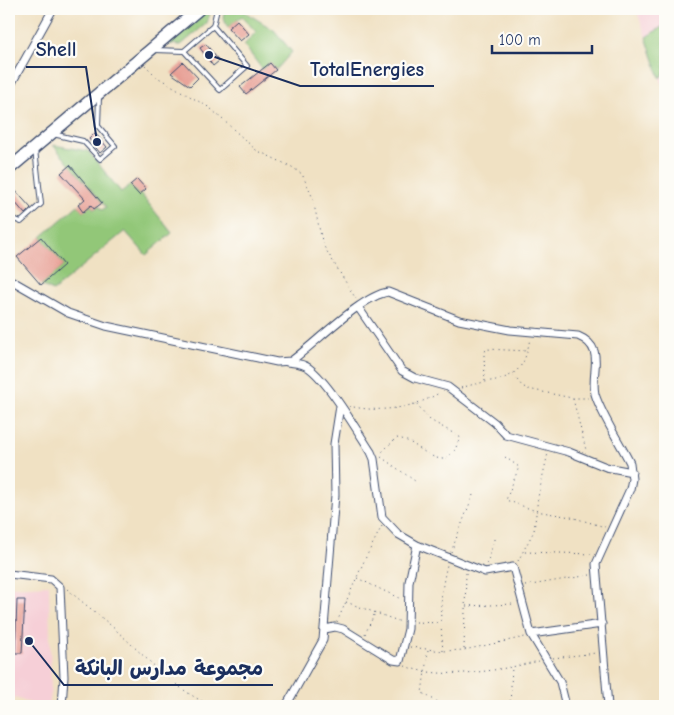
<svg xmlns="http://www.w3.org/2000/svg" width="674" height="715" font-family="'Comic Neue','Playpen Sans Arabic',sans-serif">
<rect width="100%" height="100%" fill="#fdfcf7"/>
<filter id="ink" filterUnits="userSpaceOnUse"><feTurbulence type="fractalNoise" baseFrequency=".02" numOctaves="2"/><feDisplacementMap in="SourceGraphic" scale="10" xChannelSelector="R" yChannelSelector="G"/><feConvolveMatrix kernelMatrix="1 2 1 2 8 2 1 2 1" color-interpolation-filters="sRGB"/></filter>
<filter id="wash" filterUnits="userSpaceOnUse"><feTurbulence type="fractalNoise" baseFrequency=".0096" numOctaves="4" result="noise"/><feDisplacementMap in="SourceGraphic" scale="20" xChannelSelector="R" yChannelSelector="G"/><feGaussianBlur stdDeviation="1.12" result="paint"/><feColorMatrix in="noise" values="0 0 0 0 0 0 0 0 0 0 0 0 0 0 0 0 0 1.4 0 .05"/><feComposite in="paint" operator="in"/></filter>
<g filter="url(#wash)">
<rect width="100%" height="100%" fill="#f0e1c3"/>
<path fill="#f6cfd7" d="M636 9H665V92L646 37Z
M49 585 51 694 49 706H40L9 696V587Z"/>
<path fill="#92c778" stroke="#567b6b" d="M208 9 211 10 207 23 181 45 169 44Z
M225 9H240L274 30 292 52 276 70 270 63 262 69 244 45 256 32 242 16 228 28 223 17Z
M665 25V72L660 78 646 37Z
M53 145 88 151 121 192 130 185 139 195 141 194 172 233 146 255 125 231 53 291 41 285 64 265 41 237 78 205 83 212 91 205 94 209 99 206 102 210 106 207Z"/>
<g id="blocks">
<path fill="#e79d93" d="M237 20 249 34 240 41 228 28Z
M206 44 219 61 213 66 200 48Z
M183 62 198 78 190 86 171 73Z
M270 63 276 70 246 94 240 87Z
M95 133 107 147 100 153 89 139Z
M70 165 102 203 94 209 91 205 83 212 78 205 85 199 61 173Z
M137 179 146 189 139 195 130 185Z
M14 189 31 208 25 214 9 195Z
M41 237 64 265 41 285 17 257Z
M17 600H25L22 653H15Z"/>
</g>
</g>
<g filter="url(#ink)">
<use href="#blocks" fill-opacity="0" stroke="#3b4a6d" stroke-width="1"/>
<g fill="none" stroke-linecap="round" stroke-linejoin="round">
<defs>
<path id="service" d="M155 50 184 51 220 90 247 66 213 26 217 9
M184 51 213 26
M53 134 83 141 100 159 115 146 98 126 99 97
M9 217 21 222 41 204 35 149"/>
<path id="minor" d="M9 88 53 9
M9 279 68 313 106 326 277 362 291 361C315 344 361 296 388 292L459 320 510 330 578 336C607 348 590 372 595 394 601 414 620 443 630 463L632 479 630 489 596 564 608 706
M358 307 402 371 415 378 448 387 495 423 506 435 569 452 606 467 632 472
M287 362C294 363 303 363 309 368 329 383 356 429 371 452L374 459 382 517 398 534 417 545 485 572 513 567 531 634 560 682 566 706
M9 574 51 579 60 587 64 677 62 706
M325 629 335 627 343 629 393 660 400 661 408 629 409 582 417 545
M531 634 602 624
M286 706 323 640 335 495 334 444 340 406"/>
<path id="primary" d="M9 169 199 9"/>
</defs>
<use href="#service" stroke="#3b4a6d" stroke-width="6"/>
<use href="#minor" stroke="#3b4a6d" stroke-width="9"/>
<use href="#primary" stroke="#3b4a6d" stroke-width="14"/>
<path stroke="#3b4a6d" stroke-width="1" stroke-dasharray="1 4" stroke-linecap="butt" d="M145 65 157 77 210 108 256 150 292 167 302 174 312 196 323 245 356 299
M514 376 522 386 528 389 572 398H588
M485 381 484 355 486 349 527 351
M461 388C499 375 522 388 530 338
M573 399 586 450
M349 406C378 413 413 409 439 393
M379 455 396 438C414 439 427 460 445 459L455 450 460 437 430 420 416 403
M381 457 415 481
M505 457 519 467 506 500 536 511 571 517 605 527
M451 552 473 495
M525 552 593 554
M518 561 534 531 538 497 548 453
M487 564 495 536
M357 578 401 599
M525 586 590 575
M67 589C84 604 102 617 118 632 147 658 175 690 212 706
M346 602 401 622
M466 606 515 604
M337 622 365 559 382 526
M416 622 440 623
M365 634 375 613
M410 647 443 651 464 650 525 637
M464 649 466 573
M428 650 422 693 445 706
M443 651C440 619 439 597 447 565
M553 658 596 653
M405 666C441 681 502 670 539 661
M510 706 512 667"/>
<use href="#service" stroke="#fff" stroke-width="4"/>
<use href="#minor" stroke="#fff" stroke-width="7"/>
<use href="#primary" stroke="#fff" stroke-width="11"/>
</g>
</g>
<path fill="none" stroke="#1b2f5e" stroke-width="2" d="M97 142L86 67H26M209 55L300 86H434M29 641L64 685H273"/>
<g fill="#1b2f5e" stroke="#fdfcf7" stroke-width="2">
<circle cx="97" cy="142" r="5"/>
<circle cx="209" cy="55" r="5"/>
<circle cx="29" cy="641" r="5"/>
</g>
<g font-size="20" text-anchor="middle" font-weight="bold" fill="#1b2f5e" stroke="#fdfcf7" stroke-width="4.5" stroke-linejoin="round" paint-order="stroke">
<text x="56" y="56">Shell</text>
<text x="367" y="76">TotalEnergies</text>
<text x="169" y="675">مجموعة مدارس البانكة</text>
</g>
<rect width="674" height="715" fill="none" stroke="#fdfcf7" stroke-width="30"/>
<path d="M492 45v8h100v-8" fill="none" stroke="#1b2f5e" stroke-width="2.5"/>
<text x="499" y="45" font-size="15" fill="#1b2f5e" stroke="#fdfcf7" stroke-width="4" paint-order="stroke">100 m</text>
</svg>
